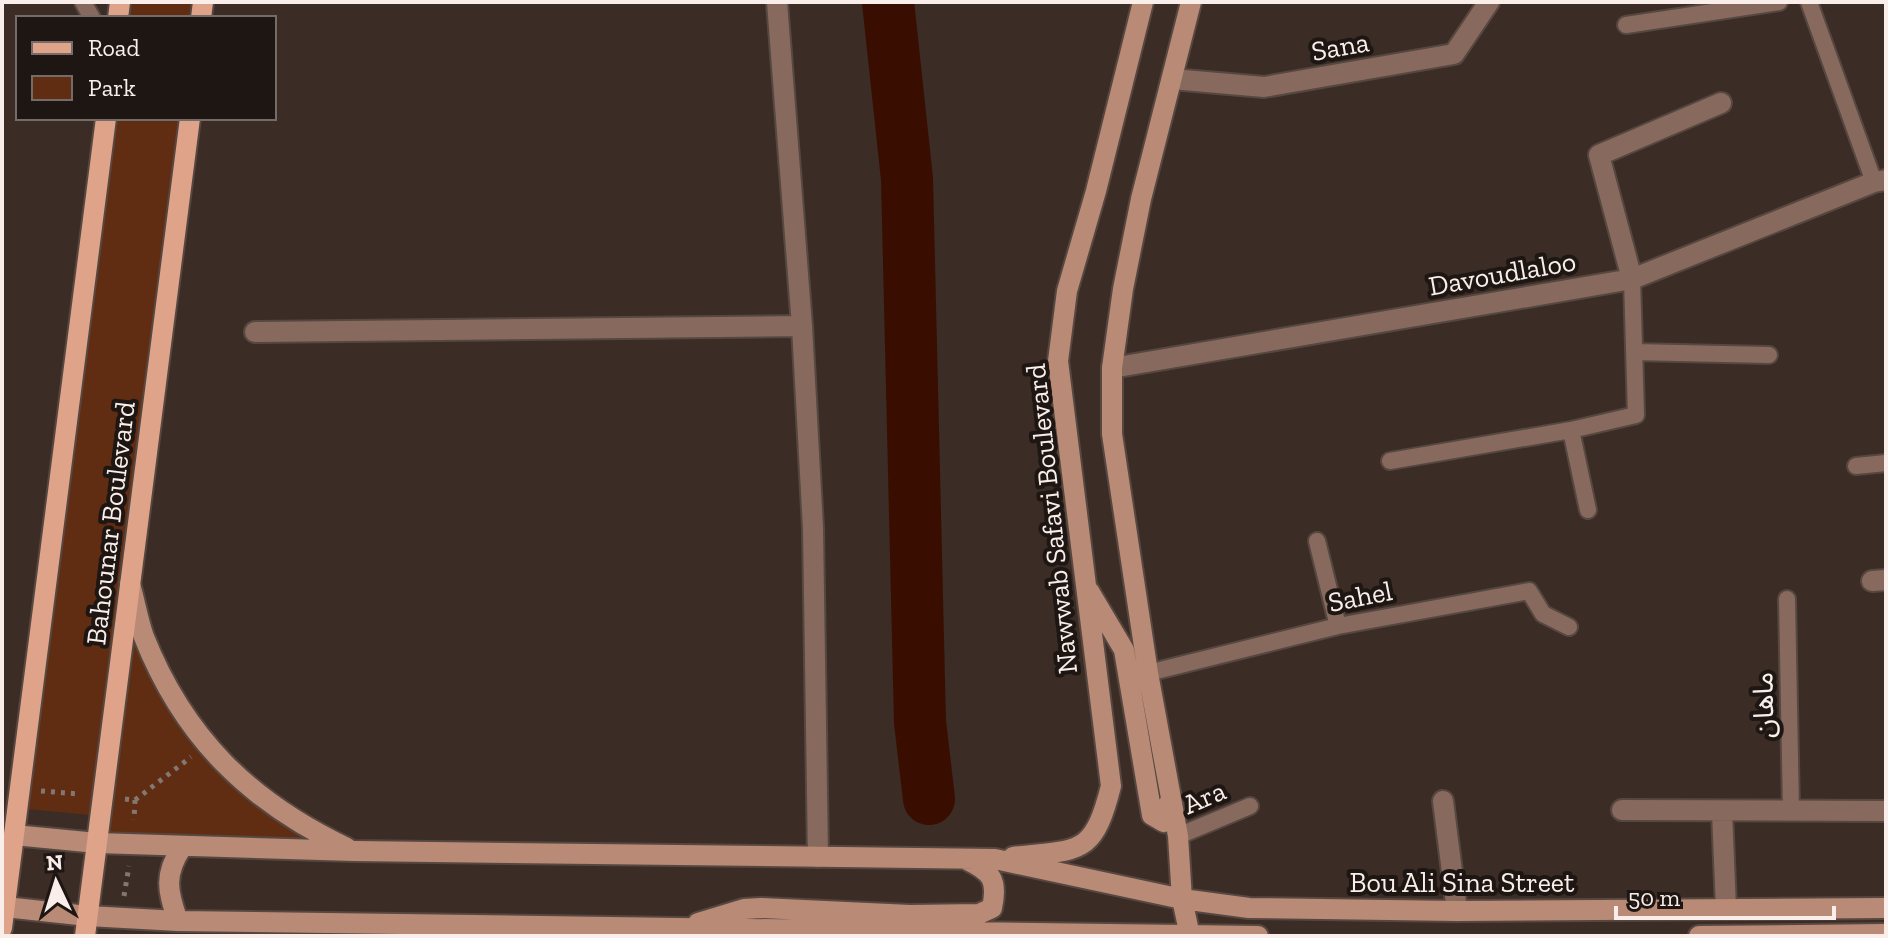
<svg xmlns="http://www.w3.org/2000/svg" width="1888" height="938" font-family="'Zilla Slab','Noto Sans Arabic',serif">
<rect width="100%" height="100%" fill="#3b2c25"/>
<path fill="#602d13" d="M120 2H203L201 18H118Z
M106 118H190L130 583 143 634 238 779 354 851 97 843 100 816 17 808Z"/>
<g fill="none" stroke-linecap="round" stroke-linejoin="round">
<path stroke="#390e00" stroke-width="52" d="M888 2 907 179 920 722 929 799"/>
<defs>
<path id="service" d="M83 2 92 18
M1809 2 1874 182
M1626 25 1779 2
M1634 352 1769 355
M1571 430 1588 510
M1390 461 1571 430 1636 415 1632 279
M1856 466 1886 463
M1317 541 1338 626
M1787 599 1791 811
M1148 673 1338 626 1529 591 1543 614 1569 627
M1178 836 1250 806"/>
<path id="minor" d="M777 2 802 326 813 528 818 857
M1172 79 1264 87 1454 54 1489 2
M1632 279 1599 155 1721 103
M255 332 802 326
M1112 368 1632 279 1874 182 1886 180
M1872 581 1886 580
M1443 801 1457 911
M1622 810 1886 811
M1722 811 1726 909"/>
<path id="secondary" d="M130 584C135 601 138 620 144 637 184 738 250 802 347 848
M1089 591 1124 650 1152 815 1164 822 1170 818 1169 803
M14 835 97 843 354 851 995 859 1182 899 1249 908 1457 911 1886 908
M1013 857C1080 849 1093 857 1111 786L1058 361 1067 291 1096 191 1143 2
M5 907 88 916 178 921 1258 936
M178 921C167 891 164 874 182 847
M698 923 744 909 761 908 910 915 979 914 992 908C998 880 992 872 967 860
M1190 936 1182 899 1178 836 1148 673 1112 434V368L1123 289 1141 199 1191 2
M1699 936 1886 934"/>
<path id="primary" d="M118 18 120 2
M201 18 203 2
M2 928 106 118
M85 936 190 118"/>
</defs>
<use href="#service" stroke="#564740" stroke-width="20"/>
<use href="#minor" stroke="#564740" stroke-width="24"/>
<use href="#secondary" stroke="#564740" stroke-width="24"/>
<use href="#primary" stroke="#564740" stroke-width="24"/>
<path stroke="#847771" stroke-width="5" stroke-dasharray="4 6" stroke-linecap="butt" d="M41 791 79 794
M125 799 135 800 134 820
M135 800 191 757
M124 896 129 866"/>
<use href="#service" stroke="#876a5d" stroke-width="16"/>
<use href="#minor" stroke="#876a5d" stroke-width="20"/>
<use href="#secondary" stroke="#b98a76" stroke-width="20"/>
<use href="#primary" stroke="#dfa389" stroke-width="20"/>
</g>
<g text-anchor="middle" stroke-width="8" stroke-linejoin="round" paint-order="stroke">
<g font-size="28" fill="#f9eee9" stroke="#1d1613">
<text transform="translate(1340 46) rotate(-10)" y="10">Sana</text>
<text transform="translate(1502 273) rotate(-10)" y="10">Davoudlaloo</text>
<text transform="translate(1051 519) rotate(-96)" y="10">Nawwab Safavi Boulevard</text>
<text transform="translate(110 523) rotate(-83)" y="10">Bahounar Boulevard</text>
<text transform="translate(1360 596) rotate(-11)" y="10">Sahel</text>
<text transform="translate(1763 705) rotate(-91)" y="10">ماهان</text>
<text transform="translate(1204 797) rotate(-23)" y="10">Ara</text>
<text x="1462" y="892">Bou Ali Sina Street</text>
</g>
</g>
<rect width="1888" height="938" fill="none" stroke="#f9eee9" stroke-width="8"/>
<rect x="16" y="16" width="260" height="104" fill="#1d1613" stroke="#756c69" stroke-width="2"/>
<rect x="32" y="42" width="40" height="12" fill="#dfa389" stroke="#756c69" stroke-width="2"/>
<text x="88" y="56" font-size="24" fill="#f9eee9">Road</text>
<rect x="32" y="76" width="40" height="24" fill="#602d13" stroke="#756c69" stroke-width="2"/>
<text x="88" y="96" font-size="24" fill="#f9eee9">Park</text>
<g transform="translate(56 882) rotate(356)" stroke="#1d1613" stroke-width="6" paint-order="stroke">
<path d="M0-6L14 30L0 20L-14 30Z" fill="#f9eee9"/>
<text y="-12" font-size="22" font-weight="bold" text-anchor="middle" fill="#f9eee9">N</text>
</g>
<path d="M1616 906v12h218v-12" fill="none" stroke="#f9eee9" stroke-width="4"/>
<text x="1628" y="906" font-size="24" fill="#f9eee9" stroke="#1d1613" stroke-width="6" paint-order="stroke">50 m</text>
</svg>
